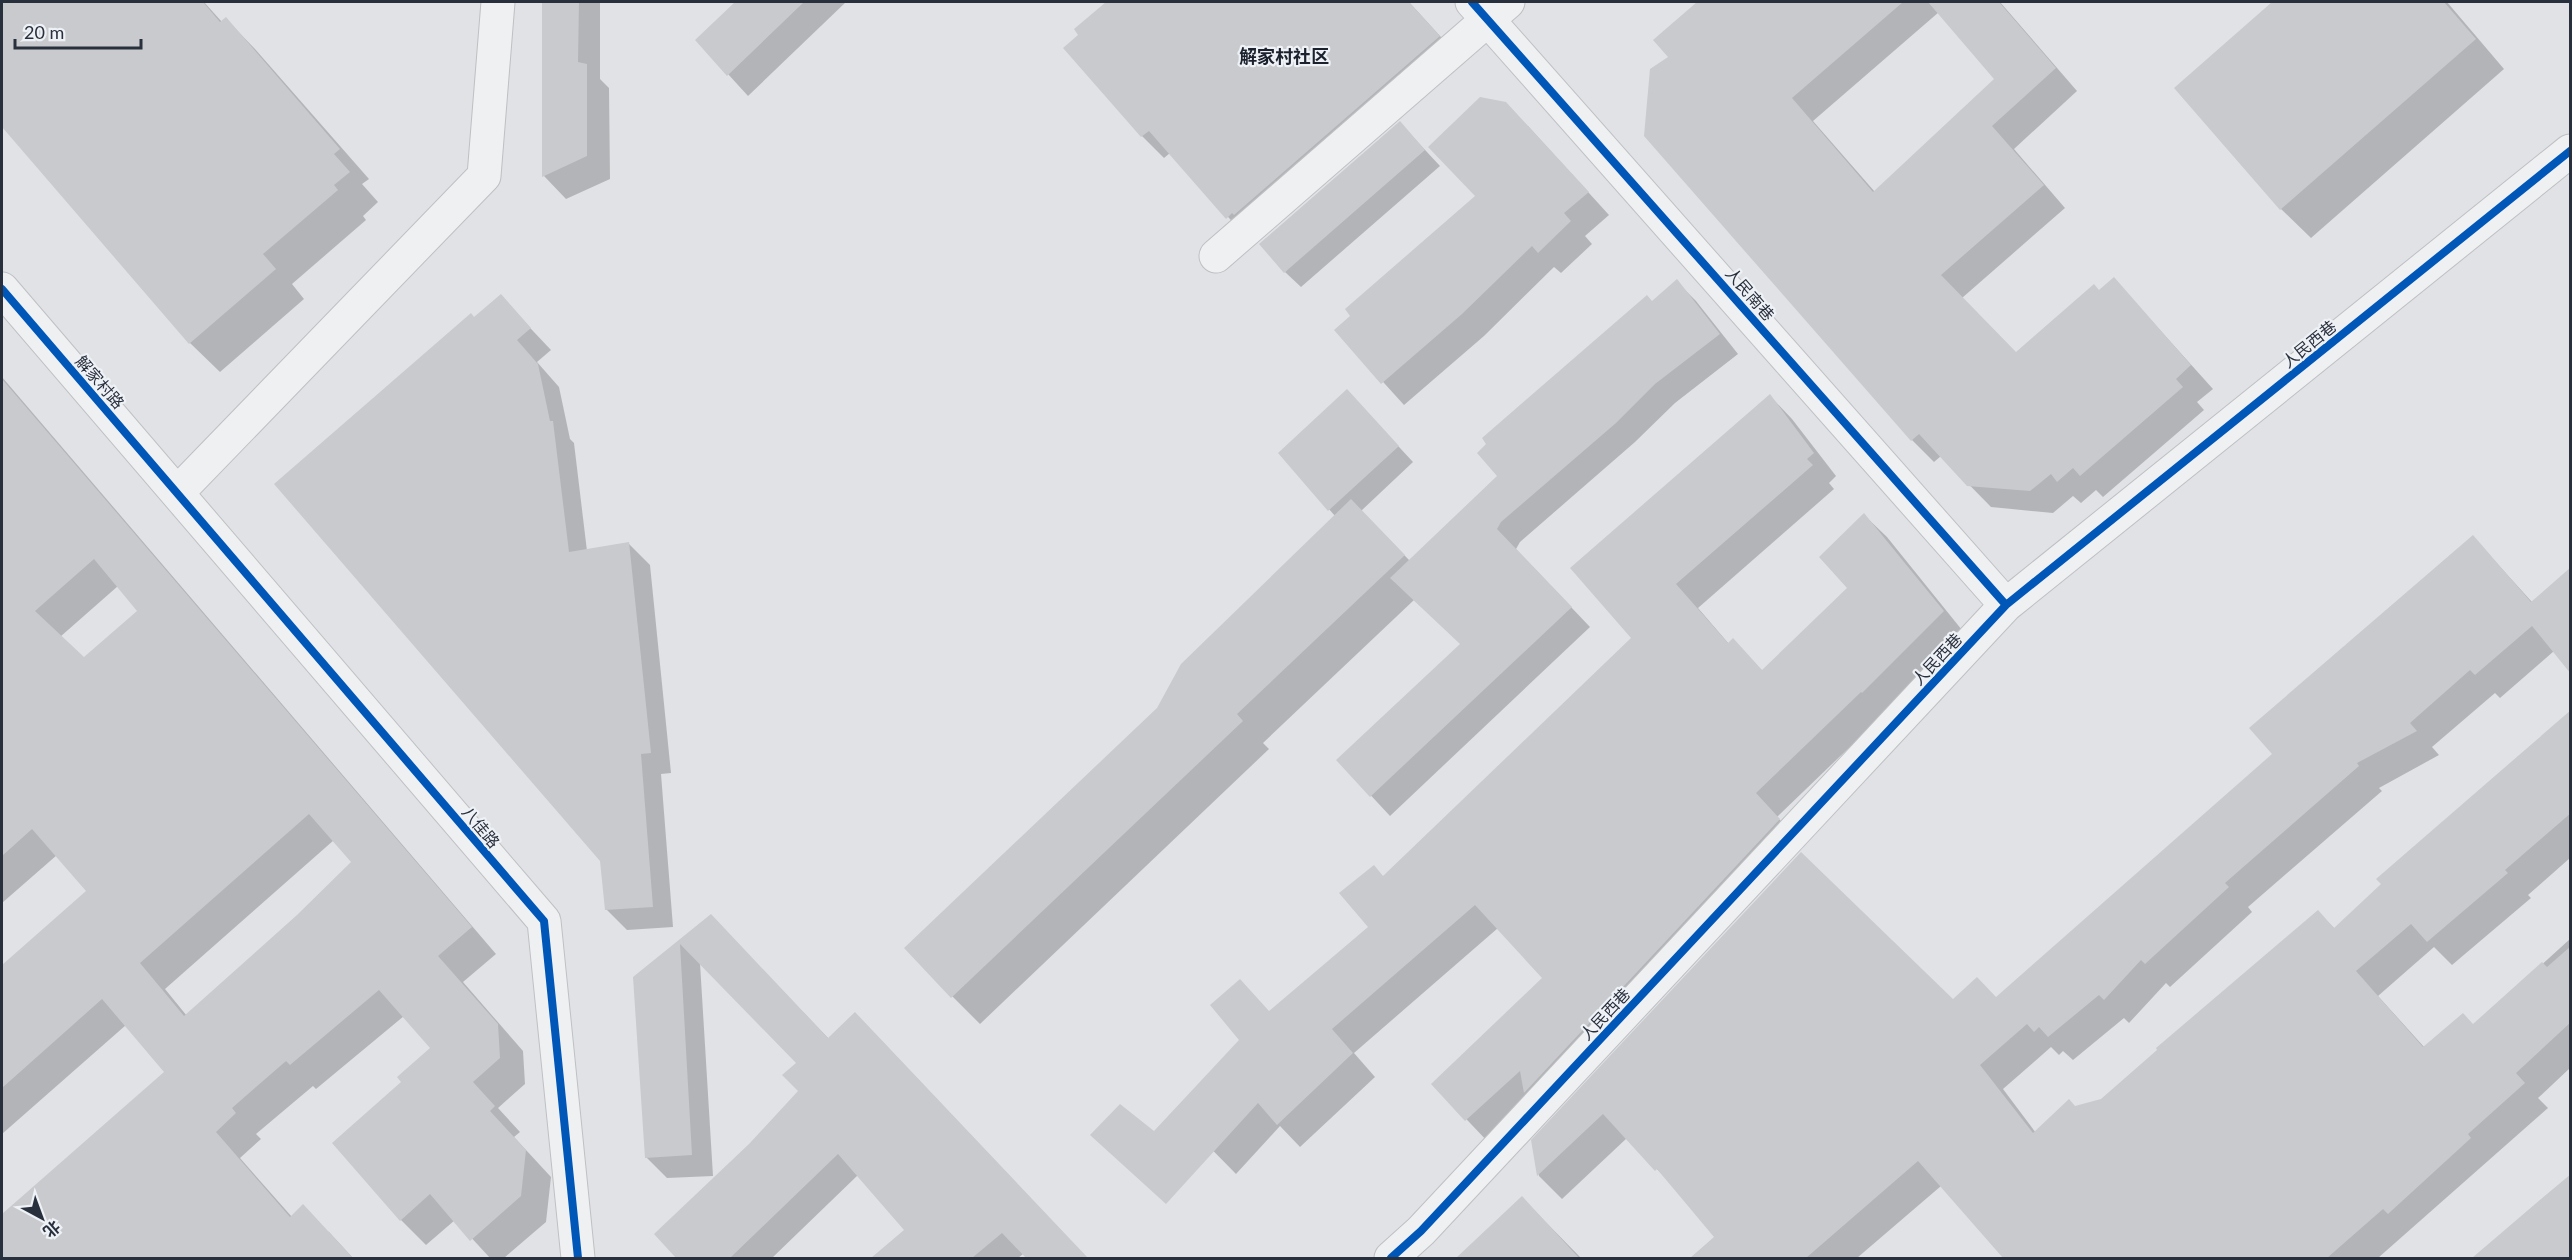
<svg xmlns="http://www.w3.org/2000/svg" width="2572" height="1260" font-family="Lato,'Noto Sans SC',sans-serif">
<rect width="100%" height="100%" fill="#e0e2e5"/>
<path fill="#0003" fill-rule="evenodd" d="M2 2H204L222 22 226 19 255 49 369 179 362 184 378 202 363 216 366 220 292 284 304 299 220 372 190 343 2 125Z
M544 2H600V79L609 88 610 179 566 199 544 176Z
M738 2H846L748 96 697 40Z
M1108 2H1409L1461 59 1249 240 1170 153 1164 158 1142 136 1065 48 1081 35 1076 29Z
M1699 2H2000L2077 91 2014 149 2065 208 1962 298 2016 353 2114 279 2213 389 2197 402 2204 410 2103 497 2096 490 2081 503 2073 496 2053 513 1991 507 1941 456 1934 462 1912 440 1670 57 1655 40ZM1939 12 1996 79 1875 192 1813 121Z
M2274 2H2447L2504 69 2311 238 2281 209 2177 88Z
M1400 123 1440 166 1301 287 1285 272Z
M1528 126 1609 215 1585 236 1592 244 1561 273 1554 267 1484 336 1404 405 1336 330 1477 197Z
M1677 282 1696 301 1738 354 1675 403 1635 442 1520 542 1516 549 1590 627 1390 816 1338 760 1462 644 1414 600 1263 743 1269 749 980 1024 952 996 1158 709 1335 516 1280 453 1362 407 1413 462 1361 511 1410 561 1499 476 1653 303Z
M500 296 551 350 537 362 559 387 570 439 574 443 587 551 629 544 650 565 671 773 661 774 673 927 627 930 606 909 602 860 474 319Z
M2 377 496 954 463 982 523 1051 525 1084 498 1108 520 1132 514 1137 551 1177 546 1222 504 1258H490L455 1220 426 1245 401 1220 403 1082 432 1048 404 1016 316 1089 313 1086 256 1134 261 1139 240 1158 292 1217 329 1232 353 1258H2L107 1151 166 1072 126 1025 2 1134V967L88 891 57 855 2 903V534L9 528 2 520ZM118 586 140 611 84 659 60 637ZM334 840 353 862 298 917 187 1016 165 989Z
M1770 396 1792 419 1836 476 1829 483 1834 489 1698 608 1729 644 1763 671 1850 588 1864 515 1887 537 1966 635 1777 817 1802 843 1489 1143 1433 1084 1544 978 1498 928 1354 1053 1375 1077 1300 1147 1280 1126 1236 1174 1174 1111 1270 1012 1370 927 1383 878 1633 638Z
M2473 537 2532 602 2554 651 2500 698 2495 693 2432 747 2439 755 2379 788 2382 791 2248 907 2252 912 2170 987 2166 983 2129 1023 2124 1018 2073 1060 2063 1051 2059 1055 2051 1047 2003 1089 2036 1133 2076 1108 2102 1100 2318 912 2335 929 2570 712V858L2528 895 2531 898 2452 965 2434 947 2378 996 2425 1048 2474 1026 2570 939V1068L2538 1098 2548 1108 2378 1258H2005L1941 1186 1857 1258H1692L1716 1237 1679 1192 1627 1138 1562 1199 1539 1176 1533 1141 1801 854 1953 1001 1996 999 2274 754Z
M711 916 829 1039 876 1035 1087 1258H1028L1023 1254 1018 1258H875L906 1230 858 1175 772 1258H678L656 1234 751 1145 800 1091 798 1063 700 963 713 1176 667 1178 646 1157 635 977Z
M2570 1176V1258H2474Z
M1522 1198 1581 1258H1458Z"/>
<path fill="#c8cacd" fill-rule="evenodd" d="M2 2H203L220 22 226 17 340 149 334 154 350 172 334 185 338 190 263 254 276 269 189 344 2 127Z
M542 2H579L578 62 587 64V156L542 177Z
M735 2H804L727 76 695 40Z
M1106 2H1409L1440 36 1234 215 1232 213 1226 219 1149 131 1141 137 1063 48 1078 35 1074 29Z
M1697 2H1903L1792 98 1873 192 1994 79 1928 2H1999L2056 68 1992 126 2044 185 1941 275 2016 352 2094 284 2099 290 2114 277 2191 365 2176 379 2183 387 2080 476 2073 468 2057 482 2051 474 2030 491 1967 486 1919 434 1911 441 1644 136 1650 69 1668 57 1653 40Z
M2272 2H2444L2476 39 2280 210 2174 88Z
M1480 97 1506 102 1589 192 1564 213 1571 221 1538 253 1532 246 1462 314 1381 384 1334 330 1350 316 1345 309 1475 196 1428 147Z
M1400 121 1425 150 1284 273 1259 244Z
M1677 279 1720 334 1655 384 1616 423 1501 522 1497 529 1572 607 1370 797 1336 760 1460 644 1390 578 1497 476 1477 453 1486 444 1482 438 1647 295 1652 301Z
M501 294 531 328 517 340 538 364 550 421H553L569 552 629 542 651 753 641 754 653 907 605 910 600 861 274 484 471 313 474 317Z
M2 379 472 927 438 956 498 1024 500 1058 473 1082 495 1106 490 1111 526 1150 521 1196 470 1241 430 1194 400 1221 332 1143 401 1082 397 1077 430 1048 379 990 290 1065 286 1061 232 1108 236 1113 216 1132 290 1217 303 1204 353 1258H2V1214L164 1072 102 999 2 1088V965L86 891 32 829 2 856ZM94 559 137 611 84 657 35 611ZM309 814 351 862 297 915 184 1016 140 963Z
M1347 389 1399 446 1328 511 1278 453Z
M1770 394 1814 453 1807 459 1813 465 1676 584 1728 643 1733 638 1762 670 1847 588 1819 557 1864 513 1944 611 1862 693 1861 692 1756 793 1780 819 1524 1093 1520 1071 1465 1121 1431 1084 1542 978 1475 905 1332 1029 1353 1053 1277 1125 1258 1103 1166 1204 1090 1135 1120 1104 1154 1131 1239 1040 1210 1005 1240 979 1269 1011 1368 927 1339 893 1374 865 1383 876 1631 638 1570 568Z
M1351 499 1405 555 1237 714 1243 721 951 998 904 948 1157 708 1181 664Z
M2473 535 2531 602 2571 567V674L2532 626 2475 675 2470 670 2410 723 2417 731 2357 763 2359 766 2225 883 2229 887 2145 964 2141 960 2104 1000 2099 995 2048 1037 2039 1027 2034 1032 2027 1024 1980 1065 2033 1133 2069 1099 2075 1106 2101 1099 2157 1050 2156 1048 2318 910 2334 928 2381 884 2376 879 2571 710V813L2505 870 2508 873 2427 942 2411 924 2356 971 2423 1047 2463 1013 2473 1024 2542 962 2547 967 2571 946V1022L2516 1073 2525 1083 2468 1134 2471 1138 2388 1214 2383 1209 2327 1258H2003L1918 1161 1806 1258H1690L1714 1237 1657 1169 1655 1171 1603 1114 1537 1176 1531 1140 1801 852 1953 999 1977 977 1996 997 2272 754 2249 728Z
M711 914 828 1038 855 1012 1088 1258H1026L1002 1233 972 1258H871L904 1230 838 1154 730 1258H676L654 1234 749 1144 798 1091 782 1075 796 1063 680 944 692 1155 645 1158 633 977Z
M2571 1174V1258H2472L2541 1199Z
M1522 1196 1579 1258H1456Z"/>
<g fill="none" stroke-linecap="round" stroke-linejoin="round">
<defs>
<path id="minor" d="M1472 2 2006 605
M1216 256 1508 2
M2 289 544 921 578 1258
M178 492 484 176 498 2
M1391 1258 1421 1231 2006 605 2570 151"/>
</defs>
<use href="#minor" stroke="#bec0c3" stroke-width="35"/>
<use href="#minor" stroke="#eff0f2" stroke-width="33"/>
<defs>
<path id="cycleway" d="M1472 2 2006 605
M2 289 544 921 578 1258
M1391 1258 1421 1231 2006 605 2570 151"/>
</defs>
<use href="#cycleway" stroke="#eef1f5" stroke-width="11"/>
<use href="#cycleway" stroke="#0057b8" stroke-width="8"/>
</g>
<g text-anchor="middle" stroke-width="4.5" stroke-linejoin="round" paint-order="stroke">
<g font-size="16" fill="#29303d" stroke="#eef1f5">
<text transform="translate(1750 294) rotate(49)" y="6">人民南巷</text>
<text transform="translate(2309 344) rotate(-39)" y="6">人民西巷</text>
<text transform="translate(100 382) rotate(49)" y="6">解家村路</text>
<text transform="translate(1937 659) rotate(-47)" y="6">人民西巷</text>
<text transform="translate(481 827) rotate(50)" y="6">八佳路</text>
<text transform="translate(1605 1014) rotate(-47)" y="6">人民西巷</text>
</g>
<g font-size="18" font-weight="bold" fill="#1b212d" stroke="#eef1f5">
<text x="1284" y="63">解家村社区</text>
</g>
</g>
<rect width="2572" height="1260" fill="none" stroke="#29303d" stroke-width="6"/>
<g transform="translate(42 1218) rotate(139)" stroke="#eef1f5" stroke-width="4.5" paint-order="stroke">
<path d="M0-4.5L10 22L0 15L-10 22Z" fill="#29303d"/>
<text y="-9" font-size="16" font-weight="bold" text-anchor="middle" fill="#29303d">北</text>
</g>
<path d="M15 39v9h126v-9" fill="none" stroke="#29303d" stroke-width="3"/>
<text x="24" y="39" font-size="18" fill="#29303d" stroke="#eef1f5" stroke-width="4.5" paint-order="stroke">20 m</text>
</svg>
